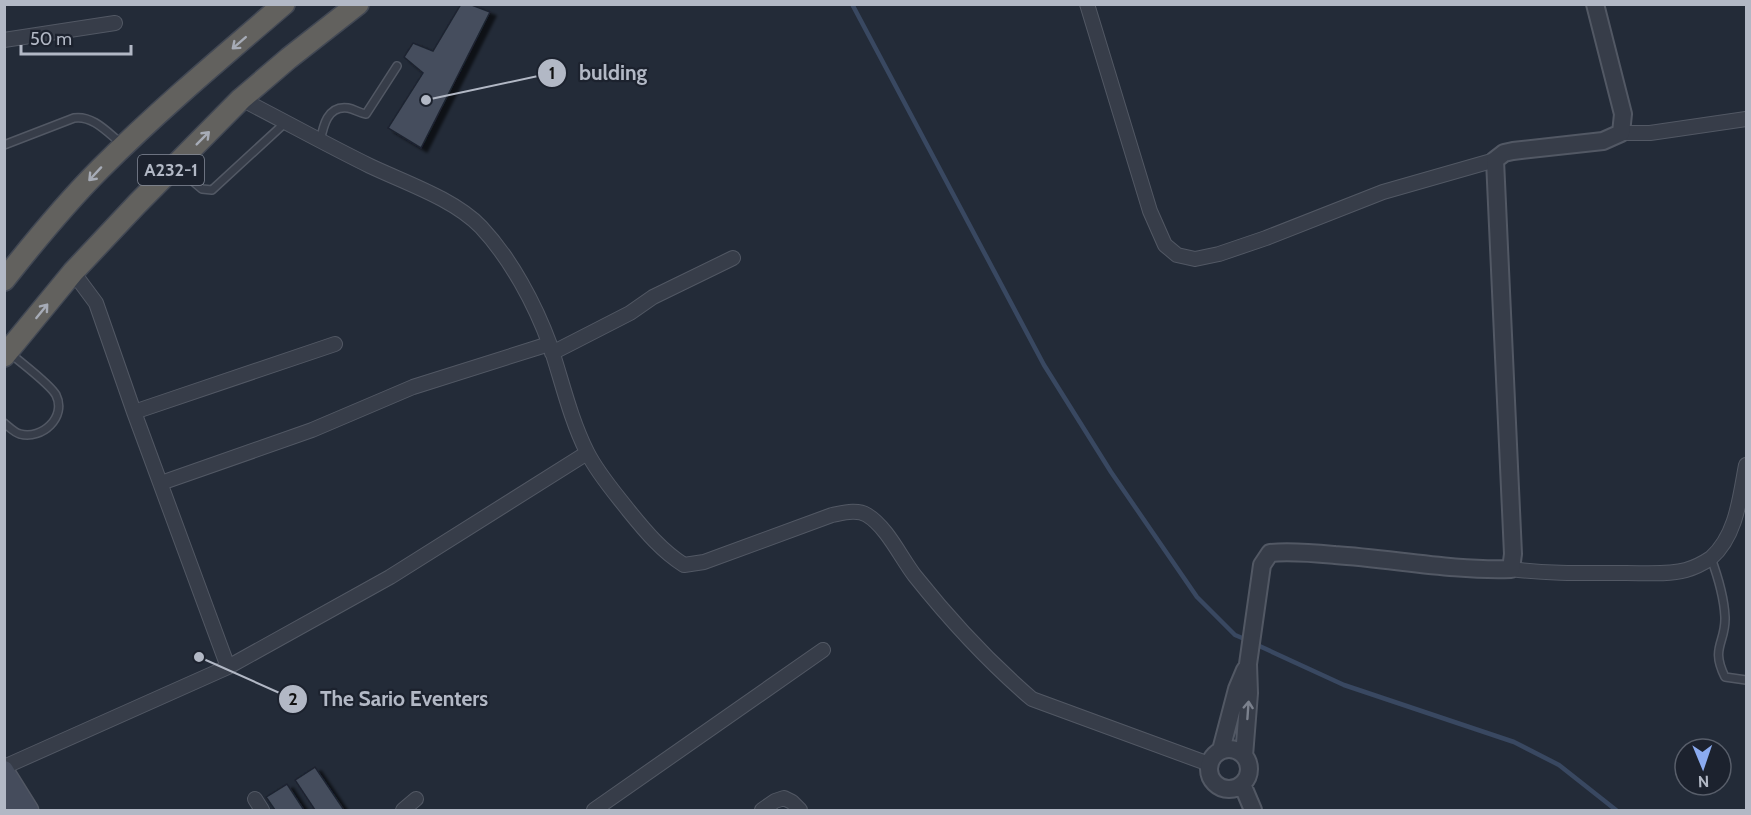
<svg xmlns="http://www.w3.org/2000/svg" width="1751" height="815" font-family="Cabin,sans-serif">
<defs>
<filter id="shadow"><feDropShadow dx="6" dy="4" stdDeviation="1.5" flood-color="#0009"/></filter>
</defs>
<rect width="100%" height="100%" fill="#232b38"/>
<g fill="none" stroke-linecap="round" stroke-linejoin="round">
<path stroke="#394861" stroke-width="4.5" d="M852 4 1044 365 1111 472 1197 597 1235 635 1247 640
M1255 644 1344 685 1514 742 1559 765 1616 810"/>
</g>
<path fill="#444e5d" stroke="#1e2430" stroke-width="1.5" filter="url(#shadow)" d="M461 4H469L490 12 421 148 388 128 423 73 404 57 413 43 433 51Z
M315 767 344 810H315L295 780Z
M287 784 304 810H275L266 797Z"/>
<g fill="none" stroke-linecap="round" stroke-linejoin="round">
<defs>
<path id="service" d="M320 142C323 127 327 105 348 108 354 109 359 113 366 114L397 66
M4 145 74 118C93 115 108 133 122 144
M176 167 202 189 212 190 286 122
M4 423C9 427 15 433 20 434 42 440 67 417 56 395 50 384 21 363 10 353
M1711 558C1718 577 1724 596 1725 617 1726 643 1710 647 1725 677L1746 680"/>
<path id="minor" d="M1087 4 1150 211 1165 245 1177 255 1195 259 1219 254 1266 238 1383 192 1495 160
M4 40 115 23
M241 99C284 121 327 145 370 166 406 183 454 199 481 227 511 259 535 304 550 345 562 381 570 418 587 452 598 474 615 493 629 511 646 532 662 551 684 565L704 562 832 515C843 513 857 509 867 515 887 527 901 558 915 576 950 620 990 663 1032 699L1209 764
M1621 133H1650L1746 119
M73 272 96 303 134 412 228 667
M552 353 630 313 653 297 733 258
M134 412 335 344
M161 483 312 430 413 387 549 344
M1511 569C1549 574 1588 573 1626 573 1645 573 1668 575 1686 570 1693 568 1705 562 1711 558 1737 535 1740 496 1746 465
M4 767 228 667 390 577 587 453
M255 799 262 810
M403 810 416 799
M594 810 823 650
M762 810 775 801 784 798 792 802 800 810"/>
<path id="tertiary" d="M1209 769a20 20 0 1 1 40 0a20 20 0 1 1-40 0Z
M1221 750 1237 689 1245 670
M1244 756 1249 693 1248 664 1262 565 1270 553C1292 551 1313 553 1335 555 1394 559 1452 571 1511 569L1513 554 1495 160 1504 153 1513 151 1603 141 1621 133 1623 114 1595 4
M1242 784 1253 810"/>
<path id="secondary" d="M4 770 29 810
M4 797 12 810"/>
<path id="trunk" d="M4 280C34 242 66 203 100 169 158 111 221 58 284 4
M4 356 73 272 137 204 241 99 289 58 358 4"/>
</defs>
<use href="#service" stroke="#525864" stroke-width="10"/>
<use href="#minor" stroke="#525864" stroke-width="16"/>
<use href="#tertiary" stroke="#525864" stroke-width="20"/>
<use href="#secondary" stroke="#525864" stroke-width="21"/>
<use href="#trunk" stroke="#424854" stroke-width="24"/>
<use href="#service" stroke="#373d49" stroke-width="7"/>
<use href="#minor" stroke="#373d49" stroke-width="14"/>
<use href="#tertiary" stroke="#373d49" stroke-width="16"/>
<use href="#secondary" stroke="#454c5c" stroke-width="18"/>
<use href="#trunk" stroke="#62615e" stroke-width="21"/>
</g>
<defs><path id="oneway-shaft" d="M-6 0H5M1.5-3L5.5 0L1.5 3" fill="none" stroke-width="1.6" stroke-linecap="round" stroke-linejoin="round" transform="scale(1.5)"/></defs>
<g stroke="#a6abb6">
<use href="#oneway-shaft" transform="translate(239 43) rotate(139)"/>
<use href="#oneway-shaft" transform="translate(203 138) rotate(-45)"/>
<use href="#oneway-shaft" transform="translate(95 174) rotate(133)"/>
<use href="#oneway-shaft" transform="translate(42 311) rotate(-51)"/>
</g>
<use stroke="#7b818d" href="#oneway-shaft" transform="translate(1248 710) rotate(-86)"/>
<g text-anchor="middle" stroke-width="4.5" stroke-linejoin="round" paint-order="stroke">
<rect fill="#1c222e" stroke="#858b98" stroke-width="1.5" x="138" y="155" width="66" height="30" rx="4.5"/>
<g font-size="18" font-weight="bold" fill="#b2b8c5">
<text x="171" y="176">A232-1</text>
</g>
</g>
<path fill="none" stroke="#b2b8c5" stroke-width="2" d="M426 100L552 73M199 657L293 699"/>
<g fill="#b2b8c5" stroke="#1c222e" stroke-width="2">
<circle cx="426" cy="100" r="6"/>
<circle cx="199" cy="657" r="6"/>
<circle cx="552" cy="73" r="15"/>
<circle cx="293" cy="699" r="15"/>
</g>
<g font-size="18" text-anchor="middle" font-weight="bold" fill="#111">
<text x="552" y="79">1</text>
<text x="293" y="705">2</text>
</g>
<g font-size="21" text-anchor="middle" font-weight="bold" fill="#b2b8c5" stroke="#1c222e" stroke-width="4.5" stroke-linejoin="round" paint-order="stroke">
<text x="613" y="80">bulding</text>
<text x="404" y="706">The Sario Eventers</text>
</g>
<rect width="1751" height="815" fill="none" stroke="#b2b8c5" stroke-width="12"/>
<g transform="translate(1703 767) rotate(178)"><circle r="28" fill="#1c222e" stroke="#585e6a" stroke-width="1.5"/>
<path d="M0-4.5L10 22L0 15L-10 22Z" fill="#8babf0"/>
<text y="-9" font-size="16" font-weight="bold" text-anchor="middle" fill="#b2b8c5">N</text>
</g>
<path d="M21 45v9h110v-9" fill="none" stroke="#b2b8c5" stroke-width="3"/>
<text x="30" y="45" font-size="18" fill="#b2b8c5" stroke="#1c222e" stroke-width="4.5" paint-order="stroke">50 m</text>
</svg>
